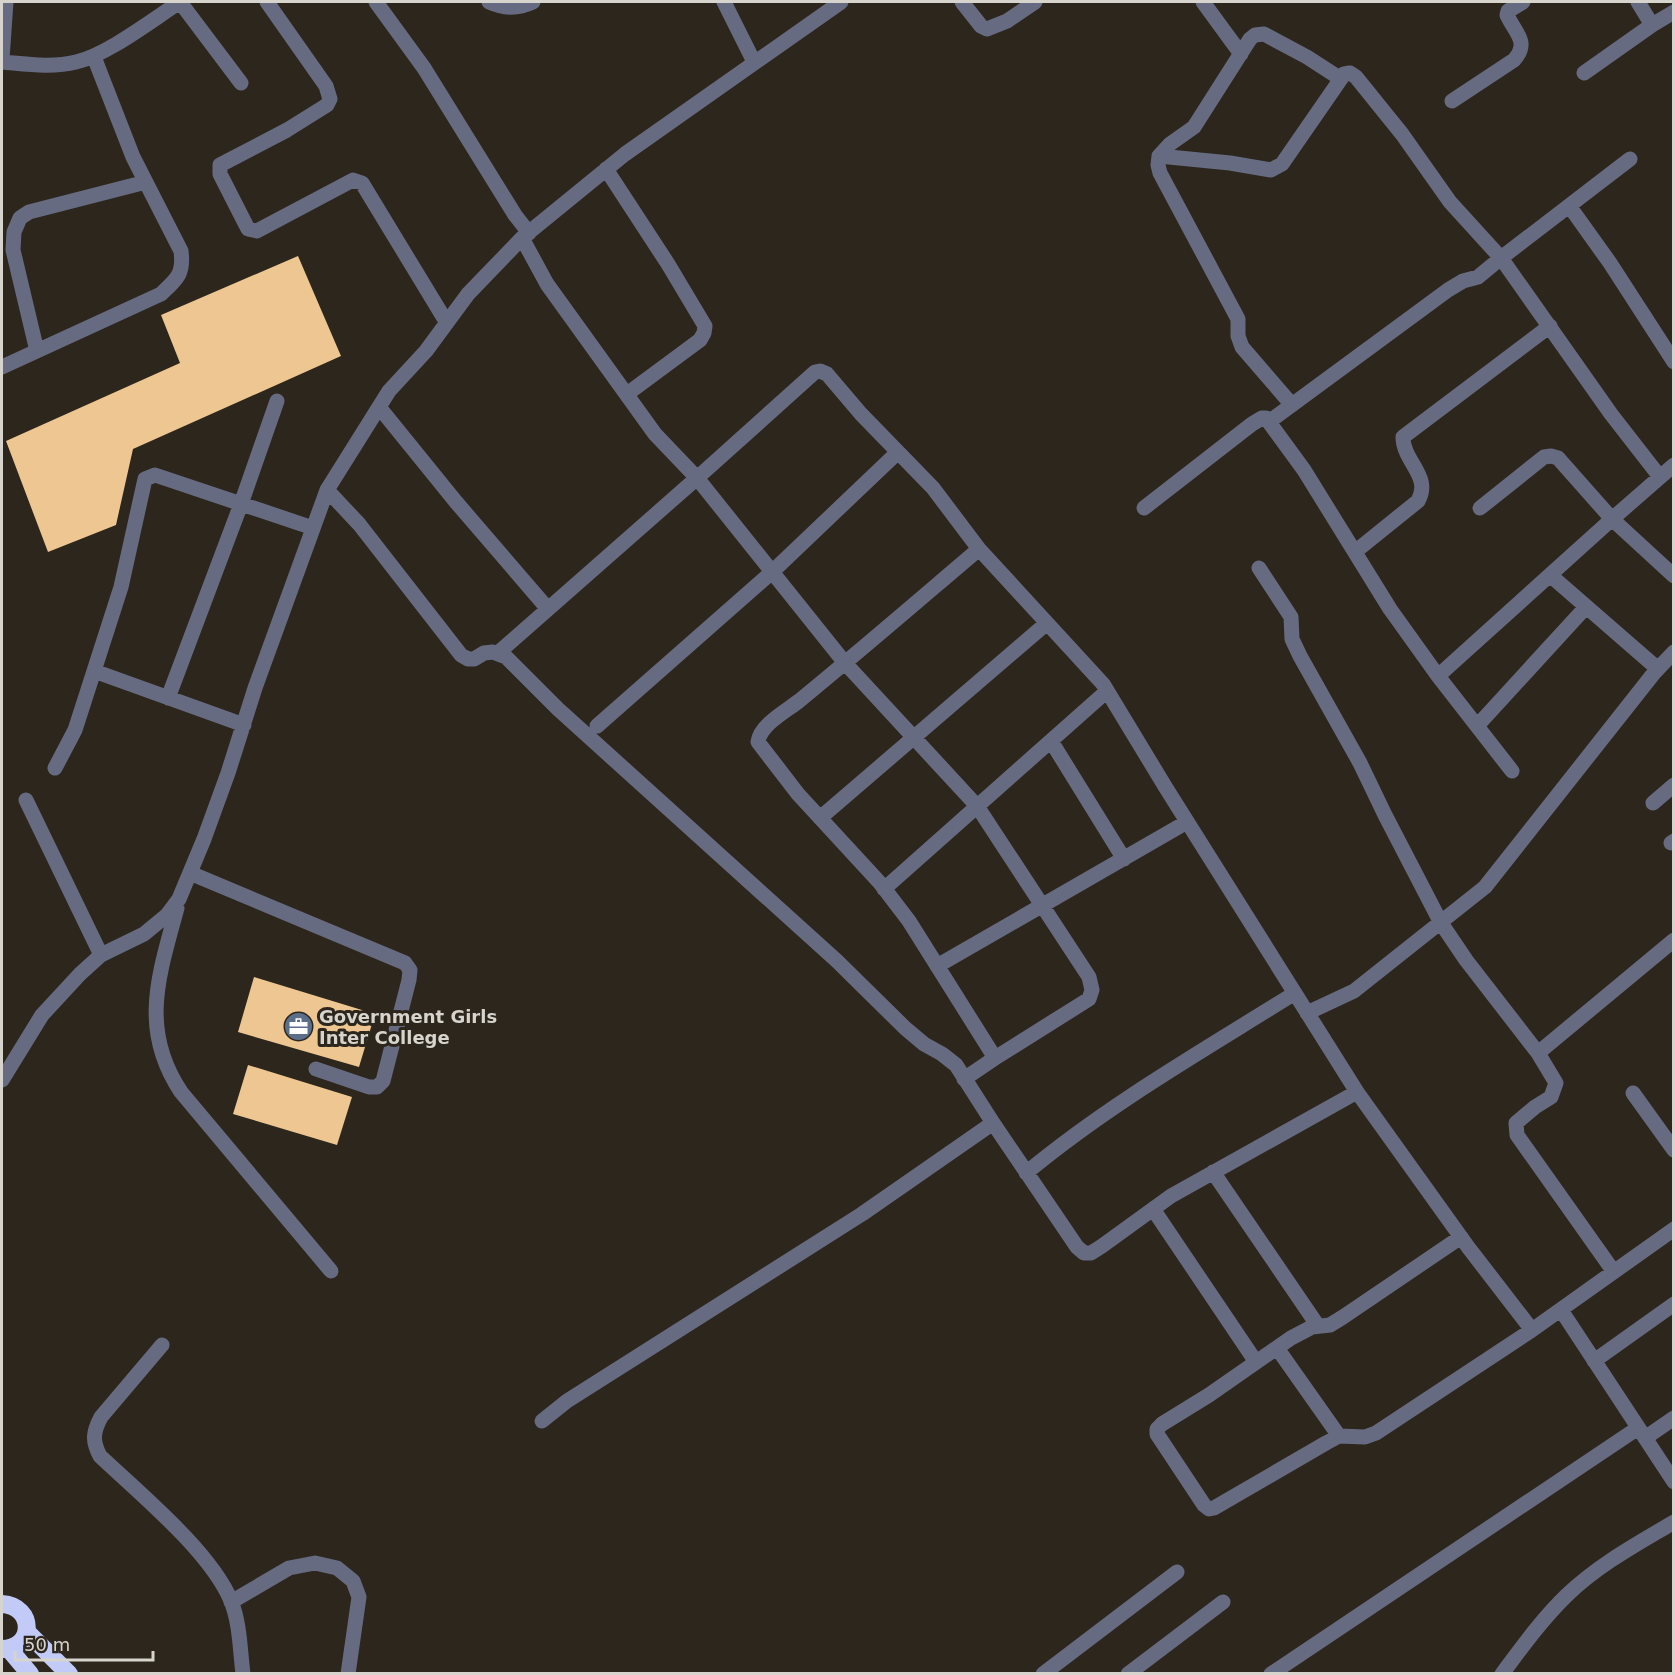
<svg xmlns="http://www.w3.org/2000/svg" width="1675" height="1675" font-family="'DejaVu Sans',sans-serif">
<rect width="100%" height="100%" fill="#2c261c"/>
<path fill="#eec692" d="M298 256 341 356 133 449 116 525 48 552 6 441 180 363 161 315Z
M254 977 375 1014 359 1067 238 1032Z
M248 1065 352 1097 337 1145 233 1114Z"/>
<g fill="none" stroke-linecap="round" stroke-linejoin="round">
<path stroke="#676b82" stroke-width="15" d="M267 2 326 86 330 99 327 105 287 130 220 165V174L246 225 248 229 257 231 353 180 362 183 447 323
M376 2 424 68 515 215 529 233
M489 2C504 9 518 9 533 2
M724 2 754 62
M962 2 981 26 987 29 1007 21 1035 2
M1203 2 1241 54
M1638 2 1652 25
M2 59 6 2
M2 62C26 64 52 68 76 62 107 55 152 20 180 2L241 83
M1584 73 1652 25 1674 12
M1452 101 1514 60C1530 42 1515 33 1507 15L1508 11 1523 2
M1159 156 1230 163 1271 170 1282 164 1338 83 1344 74 1350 73 1356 77 1402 134 1450 202 1501 258 1630 159
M606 169 668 264 705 326 704 333 700 340 627 394
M1570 207 1610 263 1674 362
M37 351 13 250 14 232 20 218 29 212 146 182
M2 367 161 294C177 279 184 274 181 251L133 157 94 57
M1292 405 1242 347 1238 336V319L1160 173 1158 165 1159 156 1170 144 1194 127 1250 39 1255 35 1264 34 1307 57 1341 79
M379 407 456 502 548 609
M1270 421 1448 290 1463 281 1478 277 1501 258 1611 414 1660 477
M1674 465 1612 519 1674 576
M327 490 359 524 461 655 468 659H474L484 653 493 652 506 657 558 709 837 961 905 1028 924 1044 942 1054 956 1065 993 1123 1077 1247 1084 1253H1091L1102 1246 1171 1196 1357 1092 1166 788 1103 684 979 549 933 488 861 414 827 374 820 371 815 372 697 478 655 434 547 284 522 238
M1144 508 1252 424 1262 418H1266L1304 470 1390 609 1438 676 1612 519 1558 458 1551 456 1544 457 1480 508
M1356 551 1418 501C1432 476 1403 462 1403 437L1550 326
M1259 568 1291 617 1292 639 1300 656 1360 763 1385 815 1441 923 1466 960 1538 1053
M1550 575 1658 669
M498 653 697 478 845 663 977 806 1089 977 1092 990 1089 999 995 1058
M94 671 244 725
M1438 676 1512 771
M168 698 241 504 277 401
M597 726 772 572 898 452
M1477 726 1586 607
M1051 741 1124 859
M55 768 75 730 121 587 145 479 155 475 313 528
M26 800 101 955
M1653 803 1674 785
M820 818 1047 623
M1671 843 1674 841
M190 873 405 963 410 970 409 980 383 1081 377 1087H369L316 1069
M884 889 1107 691
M177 908C159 975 139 1029 181 1092L331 1271
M937 966 1187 822
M1307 1013 1354 991 1485 887 1654 673 1674 652
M964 1079 995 1058 909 921 880 883 798 794 758 742C760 725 786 711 799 701 860 651 919 600 979 549
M2 1080 42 1015 80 974 101 955 144 934 167 915 179 899 204 839 228 773 255 688 327 490 389 391 426 351 468 294 522 238 625 154 841 2
M1357 1092 1468 1247 1532 1330 1674 1229
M1633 1093 1674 1150
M1213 1172 1318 1326
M1026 1173C1109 1104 1204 1050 1295 993
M1153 1209 1256 1362
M1461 1237 1343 1317 1330 1325 1312 1327 1291 1338 1209 1395 1162 1424 1157 1429V1434L1204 1505 1209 1509 1214 1508 1326 1443 1339 1436 1365 1437 1376 1433 1532 1330
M1614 1272 1517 1135 1516 1123 1535 1107 1551 1097 1556 1083 1538 1053 1674 940
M1561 1310 1674 1482
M162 1345 101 1417C93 1432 92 1441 100 1456 139 1493 211 1552 231 1601 240 1623 240 1650 243 1674
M1277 1348 1339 1436
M1594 1361 1674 1304
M542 1421 567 1401 862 1214 993 1123
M1645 1438 1674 1418
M231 1602 289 1568 315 1563 337 1568 353 1581 359 1597 348 1674
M1043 1674 1177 1572
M1128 1674 1223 1602
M1271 1674 1638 1428
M1502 1674C1522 1647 1543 1618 1567 1595 1598 1565 1637 1544 1674 1522"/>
<path stroke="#c2caf8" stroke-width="18" d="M2 1604C35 1606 35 1649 2 1649
M27 1632 69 1674
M9 1649 30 1674"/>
</g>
<defs>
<symbol id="office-disc" viewBox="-11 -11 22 22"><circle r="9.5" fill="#5c6f8a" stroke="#2c261c"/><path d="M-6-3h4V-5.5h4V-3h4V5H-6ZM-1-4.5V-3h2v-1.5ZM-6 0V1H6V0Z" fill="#fff"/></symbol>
</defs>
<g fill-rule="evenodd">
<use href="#office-disc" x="282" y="1010" width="33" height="33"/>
</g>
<g text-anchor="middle" stroke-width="6" stroke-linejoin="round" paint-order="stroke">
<g font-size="18" font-weight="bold" fill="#d7d3cd" stroke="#2c261c" text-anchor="start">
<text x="319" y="1023">Government Girls<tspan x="319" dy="21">Inter College</tspan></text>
</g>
</g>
<rect width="1675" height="1675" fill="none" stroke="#d7d3cd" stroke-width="6"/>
<path d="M15 1651v9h138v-9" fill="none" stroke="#d7d3cd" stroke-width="3"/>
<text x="24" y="1651" font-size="18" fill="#d7d3cd" stroke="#2c261c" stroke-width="4.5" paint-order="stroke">50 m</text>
</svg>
